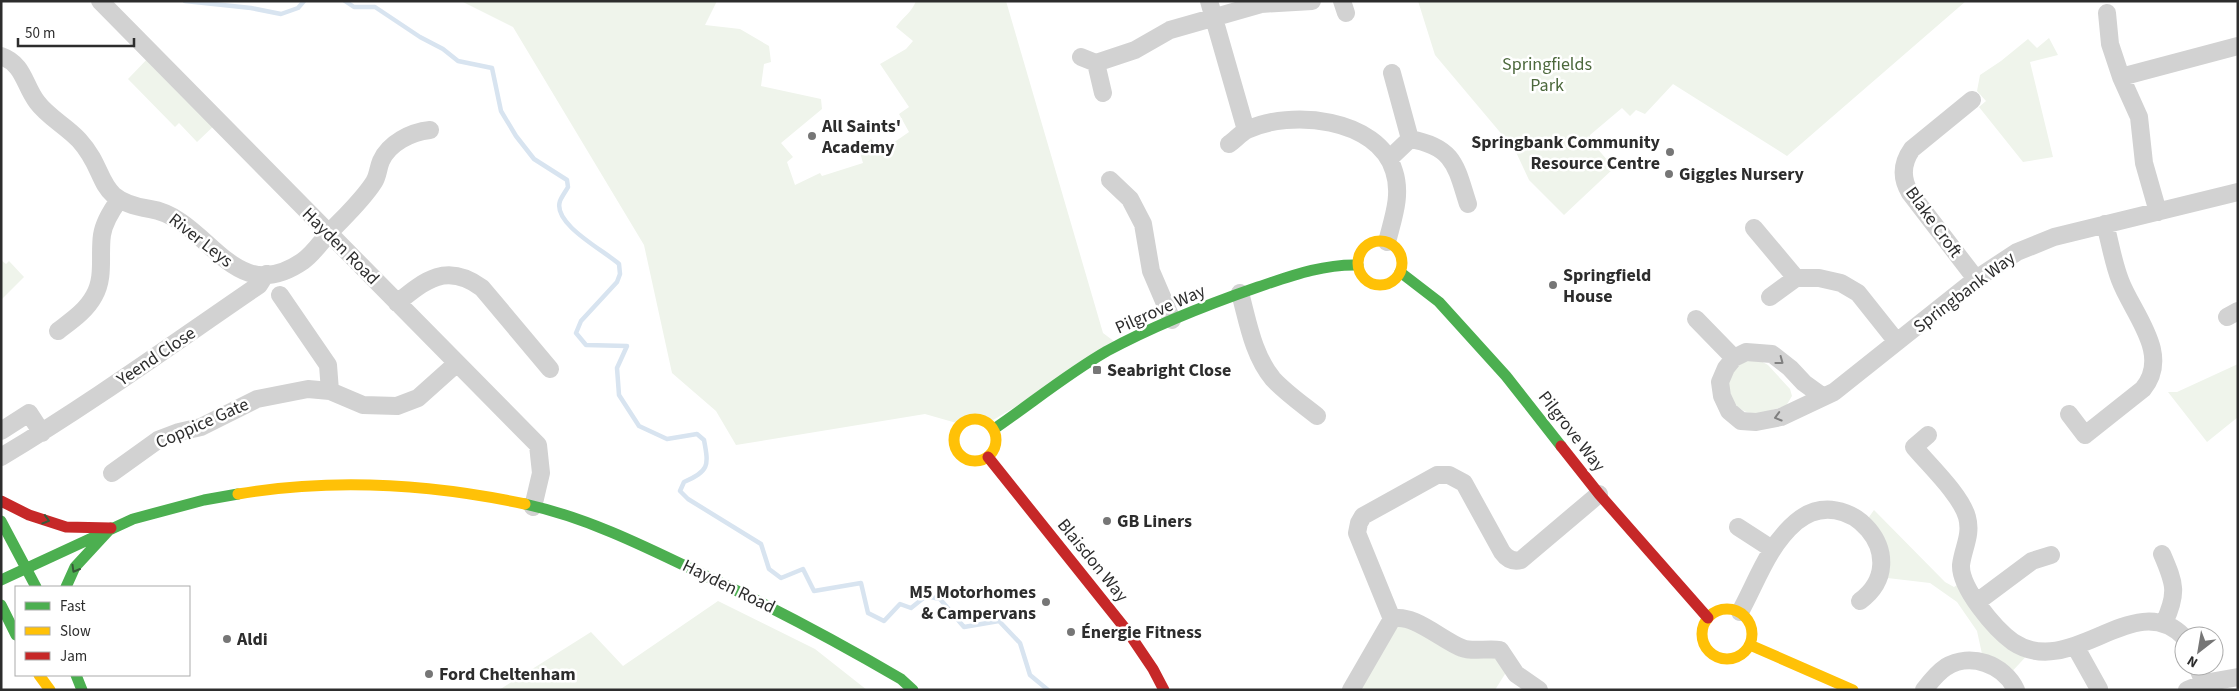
<svg xmlns="http://www.w3.org/2000/svg" width="2239" height="691" font-family="'Source Sans 3',sans-serif">
<rect width="100%" height="100%" fill="#fff"/>
<path fill="#eff4eb" d="M461 1H717L705 25 740 29 769 46 771 62 764 64 761 86 821 99 822 109 781 143 793 157 787 162 795 185 820 173 822 176 863 163 859 149 871 139 880 152 909 132 899 114 909 107 880 64 906 49 913 41 896 27C903 17 912 12 916 1H1006L1103 333 1119 345 988 423C977 417 970 418 960 424L925 414 736 445 716 411 672 373 644 245 513 27Z
M1418 1H1966L1787 156 1673 84 1645 114 1636 110 1630 116 1622 108 1590 135V140L1614 168 1564 215 1529 180 1515 150 1435 55Z
M2049 38 2058 55 2030 62 2053 157 2023 162 1979 107 1986 101 1977 91 1980 75 2001 61 2028 39 2037 48Z
M152 54 218 122 197 142 179 123 175 127 128 79Z
M1 260 6 264 9 261 24 277 1 300Z
M1749 359 1759 360 1768 365 1790 389 1792 396 1786 406C1759 413 1747 422 1727 395 1729 373 1729 371 1749 359Z
M2238 364V417L2207 442 2168 392H2177Z
M1874 510 1945 582 1954 587 1963 581 1977 602 2032 650 2007 677 1984 663 1977 631 1957 602 1930 583 1879 577 1864 524Z
M718 601 815 649 867 690H499L591 632 623 666Z
M1392 619 1484 648 1510 666 1495 690H1351Z"/>
<g fill="none" stroke-linecap="round" stroke-linejoin="round">
<path stroke="#d8e4f0" stroke-width="4.5" d="M185 1 251 8 281 14 298 8 304 1
M345 1 354 7H375L420 37 443 49 458 61 492 68 501 111 516 136 534 159 567 180 568 187C566 191 562 196 560 201 552 224 605 251 619 264L620 274 617 282 581 321 576 333 586 345 627 346 617 368 619 395 639 426 667 439 697 434 704 440C709 466 709 471 684 482L680 491 688 499 761 544 769 569 781 578 803 569 814 591 861 583 868 613 884 621 900 604 911 608 926 596 940 599 964 627 999 621 1020 643 1030 675 1048 690"/>
<path stroke="#d2d2d2" stroke-width="18" d="M100 1 538 445 541 473 533 507
M1209 1 1246 130
M1342 1 1346 13
M2107 13 2110 44 2121 77 2139 117 2144 163 2158 212
M1 56C24 64 24 85 37 102 48 117 66 126 79 140 110 174 93 200 150 209 209 218 232 310 303 261 313 254 321 242 329 233 344 217 362 201 374 182 378 176 378 168 381 161 389 143 411 132 430 130
M1081 57 1096 63
M1392 73 1410 139
M2121 77 2238 46
M1103 93 1096 63 1135 50 1170 30 1261 4 1312 1
M1972 100 1912 149C1902 163 1901 178 1910 193L1976 279
M1229 144C1235 140 1241 133 1247 130 1290 109 1378 118 1394 171 1402 195 1393 218 1387 242
M1389 159 1410 139C1455 147 1456 167 1468 204
M1110 180 1130 199 1143 224 1151 271 1172 320
M1754 228 1796 278
M1240 293C1248 322 1253 355 1273 379 1286 393 1302 404 1317 416
M280 295 328 365 330 391
M1770 297 1796 278H1819L1841 283 1858 293 1897 342
M397 303C425 280 447 262 482 288L550 369
M2227 317 2238 311
M1696 319 1734 358
M58 331C71 321 86 311 94 296 105 277 99 255 102 235 104 222 111 211 119 200
M1822 396 1804 383 1790 368 1772 354 1746 352 1734 358 1726 368 1720 382 1722 396 1729 411 1741 421 1756 422 1781 417 1834 392 1976 279 2017 252 2054 237 2238 192
M2069 414 2085 435 2143 389C2172 354 2132 313 2120 280 2113 262 2110 242 2105 224
M1 431 29 413 42 433
M1928 435 1914 447C1929 465 1961 495 1967 517 1972 535 1963 548 1961 565 1960 588 1995 629 2013 642 2072 681 2134 586 2184 637
M1 457C90 404 174 343 259 285L266 274
M112 473 158 440 179 432 201 427 257 399 308 389 330 391 363 405 397 406 418 398 456 364
M1738 527 1772 549
M2162 554C2175 584 2178 593 2164 623
M1977 602 2032 561 2051 555
M1740 612C1757 581 1768 546 1796 522 1847 479 1917 559 1860 601
M2075 646 2099 689
M2197 666 2204 683
M1351 690 1392 619
M1539 690 1516 674 1500 650C1489 648 1471 652 1462 648 1443 641 1412 612 1392 619L1357 533 1359 523 1363 516 1437 475H1449L1464 483 1502 552C1507 559 1513 562 1521 560L1599 494
M1924 690C1930 682 1937 673 1946 667 1970 652 2004 664 2016 690
M2187 690 2204 683 2238 677"/>
<path stroke="#4caf50" stroke-width="11" d="M1400 272 1439 302 1506 376 1561 446
M994 429C1032 403 1067 374 1107 351 1155 325 1206 305 1258 287 1291 276 1323 264 1358 265
M525 504C588 518 644 546 702 574 770 606 836 641 901 679L913 690
M1 521 36 587
M1 580 133 519 204 500 238 494
M66 587 75 567 111 528
M1 605 16 635
M76 675 82 690"/>
<path stroke="#ffc107" stroke-width="11" d="M1358 263a22 22 0 1 1 44 0a22 22 0 1 1-44 0Z
M954 440a21 21 0 1 1 42 0a21 21 0 1 1-42 0Z
M238 494C333 478 431 484 525 504
M1702 634a25 25 0 1 1 50 0a25 25 0 1 1-50 0Z
M1750 645 1853 690
M39 675 50 690"/>
<path stroke="#c62828" stroke-width="11" d="M1561 446 1599 494 1708 618
M988 457 1128 632 1153 669 1164 690
M1 501 29 515 66 527 111 528"/>
</g>
<defs><path id="oneway-chevron" d="M-2-3.5L2.5 0L-2 3.5" fill="none" stroke-width="1.6" stroke-linecap="round" stroke-linejoin="round" transform="scale(1.25)"/></defs>
<g stroke="#808080">
<use href="#oneway-chevron" transform="translate(1780 361) rotate(37)"/>
<use href="#oneway-chevron" transform="translate(1778 417) rotate(164)"/>
</g>
<g stroke="#385a39">
<use href="#oneway-chevron" transform="translate(46 520) rotate(17)"/>
<use href="#oneway-chevron" transform="translate(75 569) rotate(120)"/>
</g>
<g fill="#767676" stroke="#fff" stroke-width="2">
<circle cx="812" cy="136" r="5"/>
<circle cx="1670" cy="152" r="5"/>
<circle cx="1669" cy="174" r="5"/>
<circle cx="1553" cy="285" r="5"/>
<rect x="1092" y="365" width="10" height="10" rx="2.5"/>
<circle cx="1107" cy="521" r="5"/>
<circle cx="1046" cy="602" r="5"/>
<circle cx="1071" cy="632" r="5"/>
<circle cx="227" cy="639" r="5"/>
<circle cx="429" cy="674" r="5"/>
</g>
<g text-anchor="middle" stroke-width="5" stroke-linejoin="round" paint-order="stroke">
<g font-size="18" fill="#4c683c" stroke="#fff">
<text x="1547" y="70">Springfields<tspan x="1547" dy="21">Park</tspan></text>
</g>
<g font-size="18" font-weight="bold" fill="#2d2d2d" stroke="#fff" text-anchor="start">
<text x="822" y="132">All Saints'<tspan x="822" dy="21">Academy</tspan></text>
<text x="1660" y="148" text-anchor="end">Springbank Community<tspan x="1660" dy="21">Resource Centre</tspan></text>
<text x="1679" y="180">Giggles Nursery</text>
<text x="1563" y="281">Springfield<tspan x="1563" dy="21">House</tspan></text>
<text x="1107" y="376">Seabright Close</text>
<text x="1117" y="527">GB Liners</text>
<text x="1036" y="598" text-anchor="end">M5 Motorhomes<tspan x="1036" dy="21">&amp; Campervans</tspan></text>
<text x="1081" y="638">Énergie Fitness</text>
<text x="237" y="645">Aldi</text>
<text x="439" y="680">Ford Cheltenham</text>
</g>
<g font-size="18" fill="#2d2d2d" stroke="#fff">
<text transform="translate(1934 222) rotate(54)" y="6">Blake Croft</text>
<text transform="translate(201 240) rotate(38)" y="6">River Leys</text>
<text transform="translate(341 246) rotate(45)" y="6">Hayden Road</text>
<text transform="translate(1964 292) rotate(-37)" y="6">Springbank Way</text>
<text transform="translate(1160 309) rotate(-24)" y="6">Pilgrove Way</text>
<text transform="translate(156 356) rotate(-34)" y="6">Yeend Close</text>
<text transform="translate(202 423) rotate(-24)" y="6">Coppice Gate</text>
<text transform="translate(1572 431) rotate(52)" y="6">Pilgrove Way</text>
<text transform="translate(1093 560) rotate(51)" y="6">Blaisdon Way</text>
<text transform="translate(729 586) rotate(26)" y="6">Hayden Road</text>
</g>
</g>
<rect width="2239" height="691" fill="none" stroke="#2d2d2d" stroke-width="5"/>
<rect x="15" y="586" width="175" height="90" fill="#ffffff" stroke="#ababab"/>
<rect x="25" y="602" width="25" height="8" fill="#4caf50" stroke="#ababab"/>
<text x="60" y="611" font-size="15" fill="#2d2d2d">Fast</text>
<rect x="25" y="627" width="25" height="8" fill="#ffc107" stroke="#ababab"/>
<text x="60" y="636" font-size="15" fill="#2d2d2d">Slow</text>
<rect x="25" y="652" width="25" height="8" fill="#c62828" stroke="#ababab"/>
<text x="60" y="661" font-size="15" fill="#2d2d2d">Jam</text>
<g transform="translate(2199 651) rotate(211)"><circle r="24" fill="#ffffff" stroke="#ababab"/>
<path d="M0-4L9 19L0 12L-9 19Z" fill="#767676"/>
<text y="-8" font-size="14" font-weight="bold" text-anchor="middle" fill="#2d2d2d">N</text>
</g>
<path d="M18 38v8h116v-8" fill="none" stroke="#2d2d2d" stroke-width="2.5"/>
<text x="25" y="38" font-size="15" fill="#2d2d2d" stroke="#ffffff" stroke-width="4" paint-order="stroke">50 m</text>
</svg>
